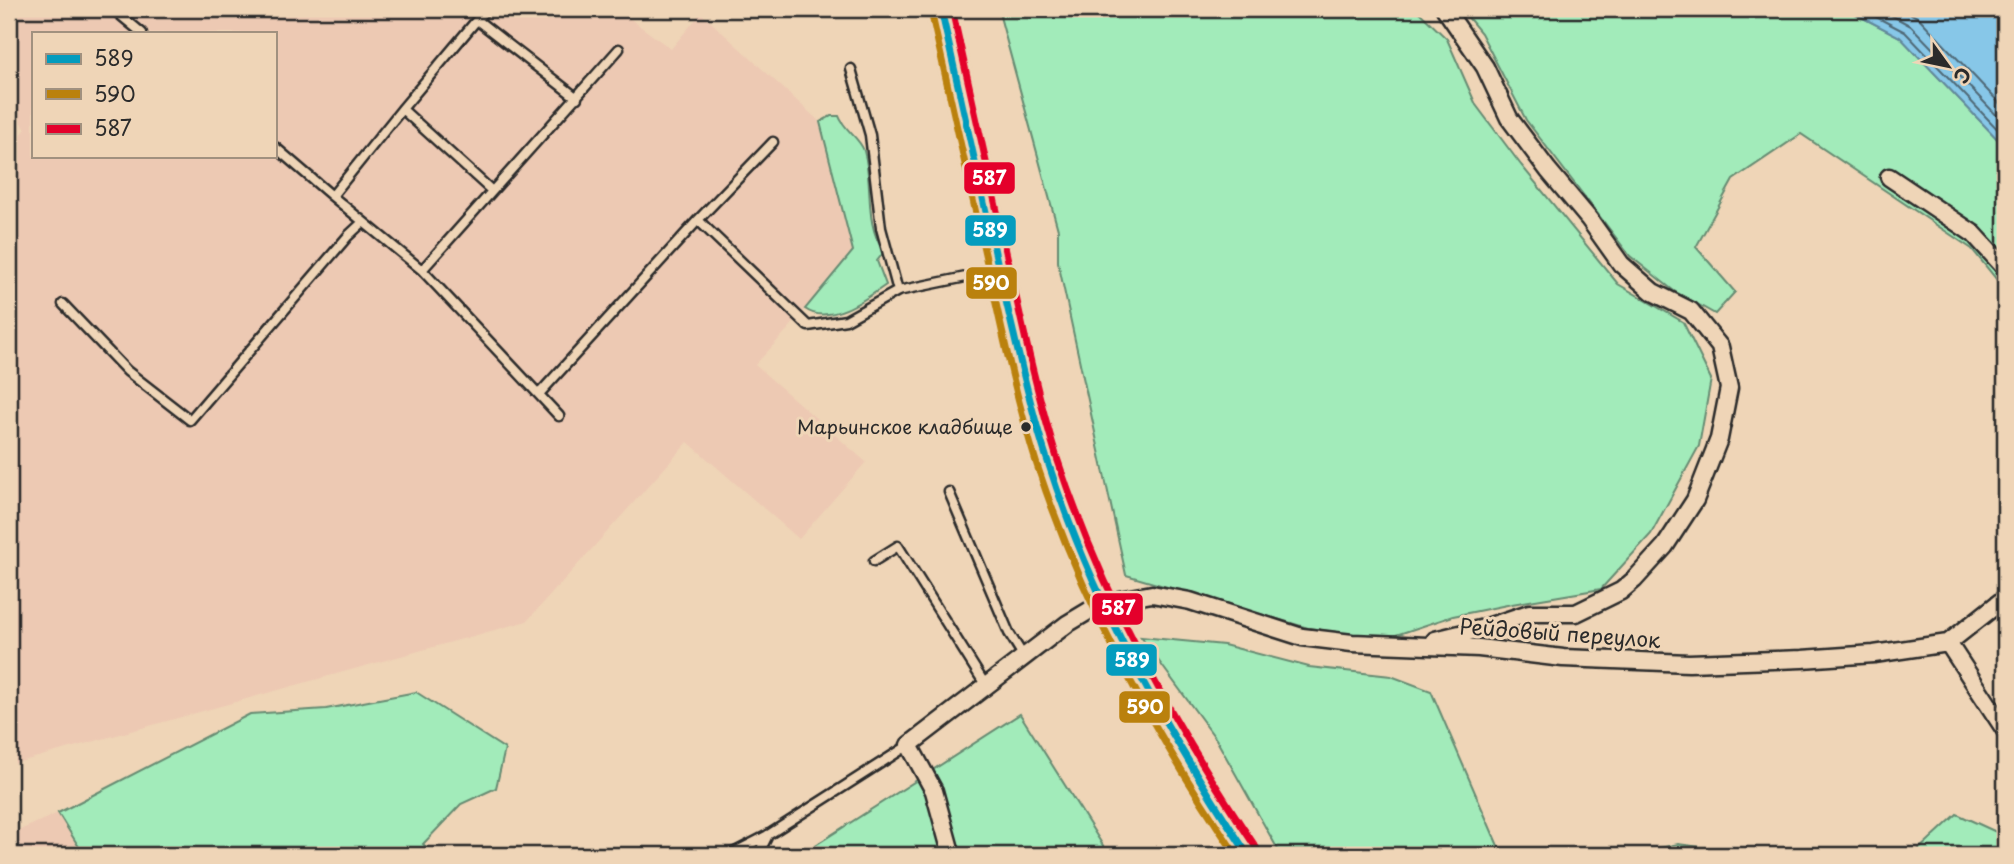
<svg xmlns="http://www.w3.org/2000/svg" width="2014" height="864" font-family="'Playpen Sans',sans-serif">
<rect width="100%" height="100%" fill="#efd5b7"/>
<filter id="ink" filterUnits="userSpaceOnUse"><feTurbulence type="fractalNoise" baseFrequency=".0143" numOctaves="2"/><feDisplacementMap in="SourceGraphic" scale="14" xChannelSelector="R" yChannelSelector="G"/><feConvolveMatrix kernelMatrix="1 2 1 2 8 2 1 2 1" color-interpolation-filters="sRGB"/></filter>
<g filter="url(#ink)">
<path fill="#edc9b3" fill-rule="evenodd" d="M9 9H617L671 49 701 13 820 122 853 251 791 326 755 365 866 462 799 539 688 442 527 621 9 765V149L26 129 9 109ZM33 33H275V156H33Z
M58 813 84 855H9V835Z"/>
<path fill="#a2ebba" stroke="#668b72" stroke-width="2" d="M998 9H1416L1447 39 1476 105 1521 165 1618 284 1683 322 1711 379 1699 446 1651 534 1601 589 1512 604 1453 616 1384 639 1308 628 1126 575 1058 262V230Z
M1461 9H1846L1900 37 2005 147V290L1972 249 1801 134 1733 180 1696 247 1735 292 1715 314 1674 291 1630 256 1526 120 1481 33Z
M831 116H839C844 130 860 138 864 151 874 185 863 222 884 252L877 261 886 285C866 299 829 326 805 309L853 251 820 122Z
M1141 637 1224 645 1309 667 1391 676 1431 691 1502 855H1281L1216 739Z
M416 692 505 749 496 788 461 804 423 844 434 855H84L58 813 250 714 326 709Z
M1020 714 1109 855H800Z
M1957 814 2005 836V855H1877L1917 851Z
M1678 844 1758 855H1630Z"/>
<path fill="#87c7e8" stroke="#62899c" stroke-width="2" d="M1846 9H2005V147L1900 37Z"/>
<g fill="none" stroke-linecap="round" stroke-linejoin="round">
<path stroke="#506977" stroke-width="2" d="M1861 9 1905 32 2005 137
M1880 9 1911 26 2005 124
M1902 9 1919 18 2005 109"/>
<path stroke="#62899c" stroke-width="5" d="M1390 855 1395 853V855
M1994 855 2005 853"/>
<defs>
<path id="service" d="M113 9 142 33
M477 20 577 98
M851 69 870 135 881 228 898 291
M402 109 492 191
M275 147 332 196 402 109 486 9
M332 196 422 270 559 416
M698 220 808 326 846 320 898 291 995 271
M422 270 619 49
M63 304 127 371 190 420 348 236 363 222
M539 394 698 220 773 142
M949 492 1009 633 1024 657
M874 561 898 546 986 686
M729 855 768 835 909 745
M758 855 768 835"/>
<path id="minor" d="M1889 177 1974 234 2005 268
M1435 640 1484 628 1529 613H1576L1621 591 1634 580 1665 546 1695 500 1719 439 1729 388 1720 347 1691 311 1653 292 1621 264 1589 219 1548 170 1509 118 1485 67 1445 9
M1948 643 2005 730
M950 855V849L934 791 909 745 1067 624 1102 603 1152 594 1190 601 1302 637 1352 643 1479 648 1563 658 1689 663 1802 659 1874 654 1948 643 2005 598"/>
<path id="primary" d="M941 9C964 108 985 208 1008 308 1022 366 1034 425 1054 481 1101 616 1168 738 1248 855"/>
</defs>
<use href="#service" stroke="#2b2b2b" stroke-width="13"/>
<use href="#minor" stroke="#2b2b2b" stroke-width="21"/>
<use href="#primary" stroke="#2b2b2b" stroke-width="30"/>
<use href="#service" stroke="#efd5b7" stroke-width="8"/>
<use href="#minor" stroke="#efd5b7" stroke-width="16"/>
<use href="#primary" stroke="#efd5b7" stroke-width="24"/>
<defs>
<path id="bus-1" d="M941 9C962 100 982 192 1002 284 1016 342 1028 401 1047 459 1092 601 1166 731 1248 855"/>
<path id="bus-2" d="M931 11C952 104 972 197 993 290 1006 349 1019 408 1037 465 1083 605 1154 733 1236 855"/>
<path id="bus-3" d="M952 9C973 100 992 192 1013 283 1026 342 1039 401 1057 458 1103 598 1175 727 1257 849"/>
</defs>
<use href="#bus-1" stroke="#efd5b7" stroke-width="12"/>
<use href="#bus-2" stroke="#efd5b7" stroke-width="12"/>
<use href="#bus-3" stroke="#efd5b7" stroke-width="12"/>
<use href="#bus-1" stroke="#049cbe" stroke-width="7"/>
<use href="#bus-2" stroke="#ba810d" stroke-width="7"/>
<use href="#bus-3" stroke="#e4002b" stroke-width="7"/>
</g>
</g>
<circle fill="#2b2b2b" stroke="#efd5b7" stroke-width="2.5" cx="1026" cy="427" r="6"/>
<g text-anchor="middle" stroke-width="6" stroke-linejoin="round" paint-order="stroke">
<g font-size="19" fill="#2b2b2b" stroke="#efd5b7" text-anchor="end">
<text x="1013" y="434">Марьинское кладбище</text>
</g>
<g font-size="21" fill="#2b2b2b" stroke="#efd5b7">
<text transform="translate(1560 634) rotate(4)" y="7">Рейдовый переулок</text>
</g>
</g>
<g stroke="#efd5b7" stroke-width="2.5">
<rect x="963" y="161" width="53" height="34" rx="7" fill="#e4002b"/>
<rect x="964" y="214" width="53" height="33" rx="7" fill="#049cbe"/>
<rect x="965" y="266" width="53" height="34" rx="7" fill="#ba810d"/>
<rect x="1091" y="592" width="53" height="34" rx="7" fill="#e4002b"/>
<rect x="1105" y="643" width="53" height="34" rx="7" fill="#049cbe"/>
<rect x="1118" y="690" width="53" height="34" rx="7" fill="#ba810d"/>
</g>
<g font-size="19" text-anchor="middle" font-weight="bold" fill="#fff">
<text x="989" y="185">587</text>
<text x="990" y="237">589</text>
<text x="991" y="290">590</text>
<text x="1118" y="615">587</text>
<text x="1132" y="667">589</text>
<text x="1145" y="714">590</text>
</g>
<rect width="2014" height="864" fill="none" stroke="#efd5b7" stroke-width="35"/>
<rect x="18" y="18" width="1979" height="829" fill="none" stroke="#2b2b2b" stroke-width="2.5" filter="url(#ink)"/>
<rect x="32" y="32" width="245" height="126" fill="#efd5b7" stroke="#a1917f" stroke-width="2"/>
<rect x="46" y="54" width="35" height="10" fill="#049cbe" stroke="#a1917f" stroke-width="2"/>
<text x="94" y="66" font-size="21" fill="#2b2b2b">589</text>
<rect x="46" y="89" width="35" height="10" fill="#ba810d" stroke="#a1917f" stroke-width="2"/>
<text x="94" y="102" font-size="21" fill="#2b2b2b">590</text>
<rect x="46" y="124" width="35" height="10" fill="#e4002b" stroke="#a1917f" stroke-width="2"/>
<text x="94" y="136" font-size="21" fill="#2b2b2b">587</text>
<g transform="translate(1948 66) rotate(123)" stroke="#efd5b7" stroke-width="5" paint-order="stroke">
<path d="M0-5L12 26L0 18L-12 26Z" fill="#2b2b2b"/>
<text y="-10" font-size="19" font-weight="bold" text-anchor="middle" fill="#2b2b2b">С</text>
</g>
</svg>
